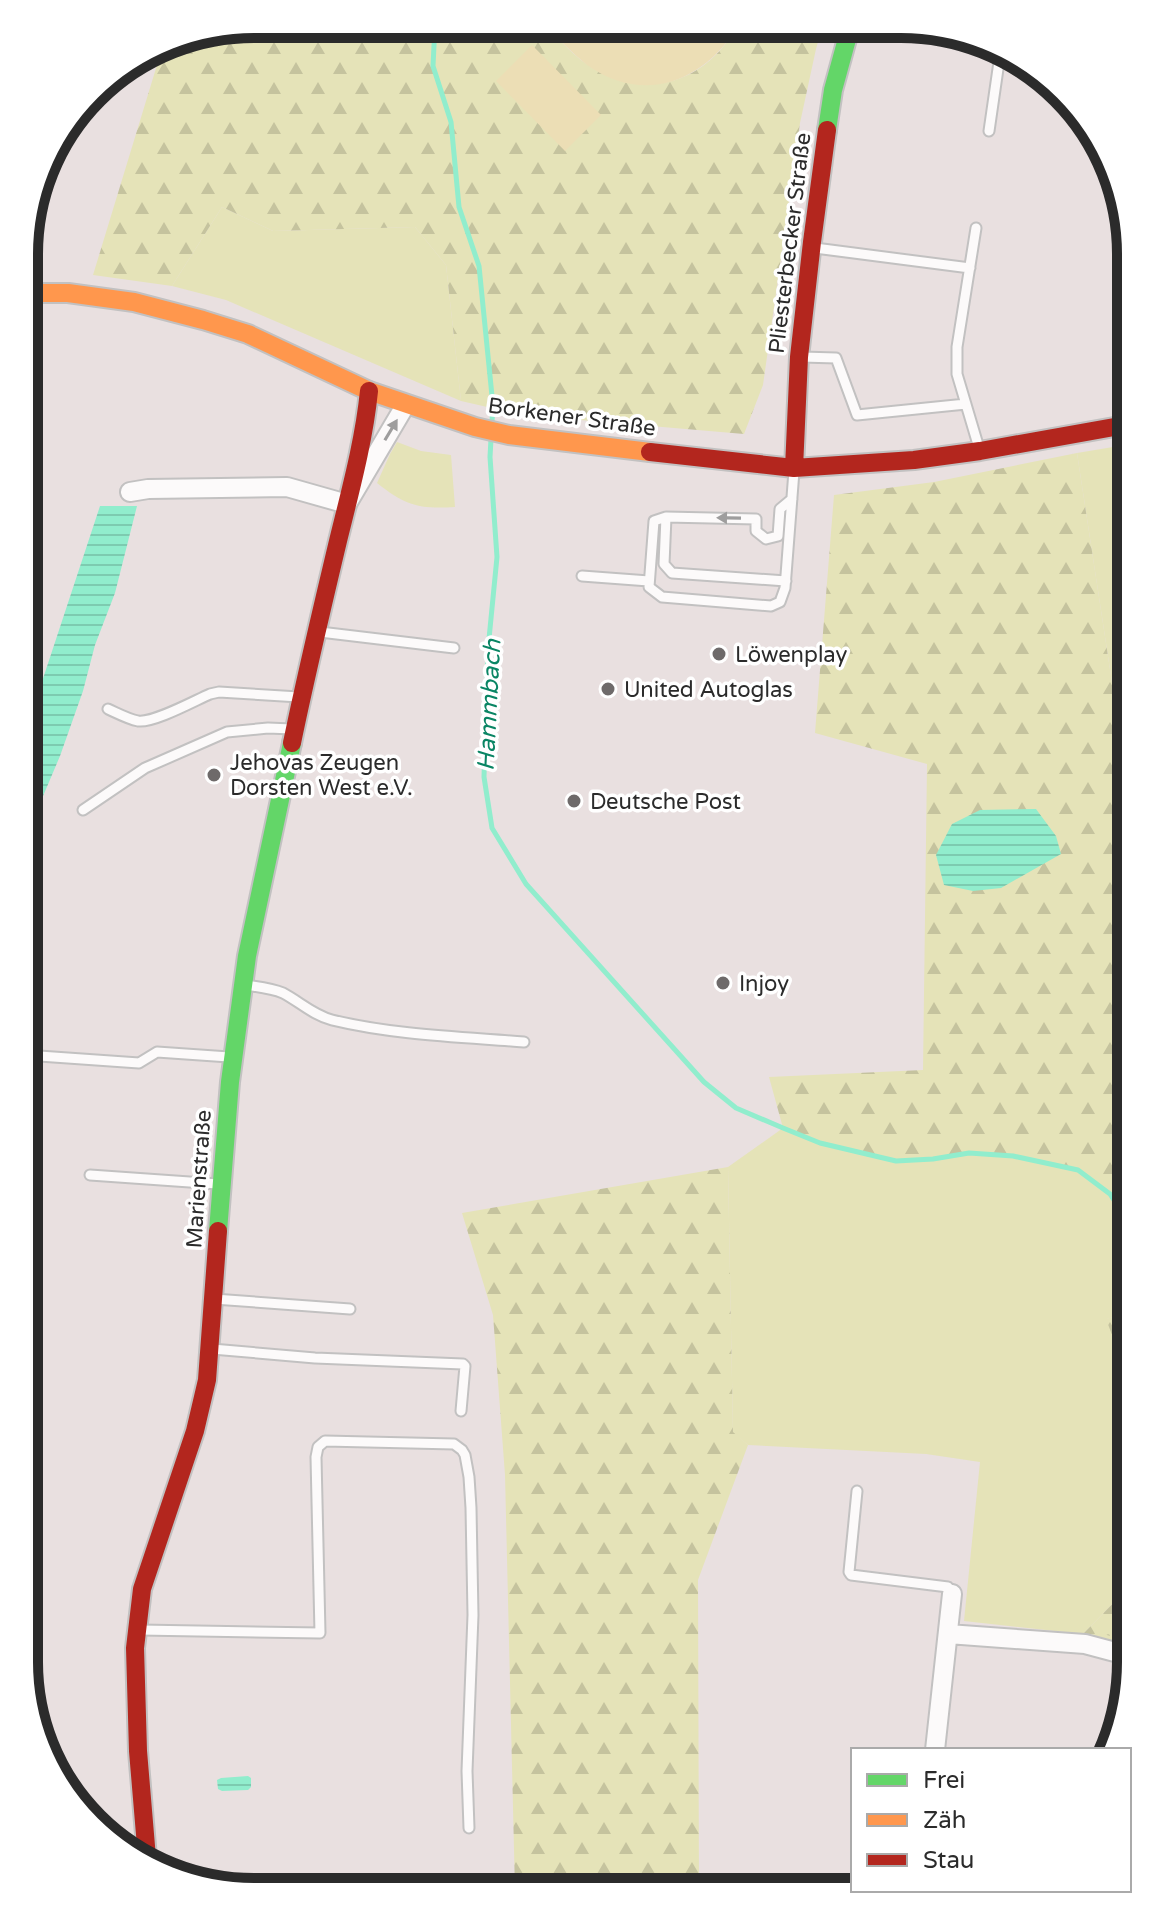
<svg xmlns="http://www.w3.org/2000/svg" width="1155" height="1916" font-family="'Varela Round',sans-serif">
<defs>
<pattern id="forest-firs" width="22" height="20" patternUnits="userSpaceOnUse" patternTransform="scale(2)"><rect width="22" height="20" fill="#e5e3b8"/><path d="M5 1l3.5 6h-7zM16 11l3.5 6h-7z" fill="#c5c39e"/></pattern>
<pattern id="park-dots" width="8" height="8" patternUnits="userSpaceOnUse" patternTransform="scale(2)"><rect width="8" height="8" fill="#e5e3b8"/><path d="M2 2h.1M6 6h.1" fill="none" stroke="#c5c39e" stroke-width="1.8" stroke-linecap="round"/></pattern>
<pattern id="water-rules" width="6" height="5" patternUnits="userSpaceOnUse" patternTransform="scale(2)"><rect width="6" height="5" fill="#91edcd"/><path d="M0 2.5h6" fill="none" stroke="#7dcbb0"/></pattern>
</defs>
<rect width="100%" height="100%" fill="#e9e0e0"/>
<path fill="#e5e3b8" d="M222 207 273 231 415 227 446 265 461 401 226 300 172 286Z
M397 442 421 451 451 455 455 507C419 509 406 506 377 483L390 454Z
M1131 444V807L1077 453Z
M783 1128 820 1143 933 1159 969 1153 1013 1156 1078 1170 1110 1194 1131 1226V1311L1107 1319 1131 1385V1585L1083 1634 964 1621 980 1462 926 1454 748 1445 733 1433 728 1167Z"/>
<path fill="url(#forest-firs)" d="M254 24 546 26C560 40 575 58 593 68 649 101 705 82 737 27L822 28 816 49 800 123 763 385 744 434 522 415 461 401 446 265 415 227 273 231 222 207 172 286 93 275 164 42Z
M1077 453 1131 807V1226L1110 1194 1078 1170 1013 1156 970 1153 933 1159 896 1161 820 1143 783 1128 769 1077 923 1070 927 764 815 733 834 495 934 482Z
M728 1167 733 1432 748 1445 698 1580 699 1891H515L505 1475 493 1315 462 1213Z
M1131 1311V1385L1106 1319Z
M1131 1585 1130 1647 1083 1634Z"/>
<path fill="url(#park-dots)" d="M1130 1605V1641L1103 1634Z"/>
<path fill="#ecdeb5" d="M546 26 737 27C704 82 643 105 587 65 572 53 559 39 546 26Z
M532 45 601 115 565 151 496 81Z"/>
<path fill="url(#water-rules)" d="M100 506H137L115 593 95 645 83 691 60 756 38 808 25 804V733Z
M1036 809 1056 836 1061 854 1001 888 973 891 944 885 936 855 952 824 980 810Z
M248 1776 251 1778V1787L248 1790 222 1791 218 1789 217 1780 221 1778Z"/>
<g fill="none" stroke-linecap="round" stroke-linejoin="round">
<path stroke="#91edcd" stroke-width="5" d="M435 25 433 66 451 122 459 207 479 266 493 406 492 421
M491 439 490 457 497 557 488 649 484 777 492 828 526 884 704 1082 736 1108 783 1128 820 1143 896 1161 933 1159 969 1153 1013 1156 1078 1170 1110 1194 1131 1226"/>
<defs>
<path id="lane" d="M989 131 1000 55
M976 228 957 347V374L979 448
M815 248 970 268
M802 357 836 358 857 415 966 404
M666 517 654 521 649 587 662 597 771 606 780 602 785 588 794 471
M582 576 649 581
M786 581 672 573 664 564 666 517 756 519V531L766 539 778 536 780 509 792 499
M320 632 454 648
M108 709C117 713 128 719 138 721 154 723 194 701 210 694L219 692 299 697
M83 810 145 768 227 732 268 728 292 729
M246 985C258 987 271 988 283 993 300 1002 313 1015 332 1020 394 1035 461 1037 524 1042
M25 1055 139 1063 157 1052 229 1057
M90 1175 218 1184
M214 1299 350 1309
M212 1349 315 1358 463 1364 465 1366 461 1411
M857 1491 849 1572 851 1575 948 1587 952 1594
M140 1630 320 1633 316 1457 318 1447 325 1441 454 1444 462 1450 465 1455 469 1477 471 1508 473 1615 467 1771 469 1828"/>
<path id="street" d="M130 492 148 489 287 487 347 504 406 404
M948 1634 1085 1644 1130 1656
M935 1750 952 1594"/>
<path id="fast" d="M827 130 833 90 850 28
M218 1231 230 1082 247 956 292 743"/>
<path id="slow" d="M26 293H68L134 302 203 320 248 334 369 391 475 427 509 435 650 452"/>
<path id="jam" d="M650 452 794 468 914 460 980 451 1131 424
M794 468 799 357 812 242 827 130
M292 743C306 675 322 608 338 541 350 492 364 441 369 391
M147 1858 138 1751 135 1648 142 1589 195 1431 207 1380 218 1231"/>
</defs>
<use href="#lane" stroke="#c2c1c1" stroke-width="13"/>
<use href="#street" stroke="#c2c1c1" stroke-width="22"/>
<use href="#fast" stroke="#c2c1c1" stroke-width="22"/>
<use href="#slow" stroke="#c2c1c1" stroke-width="22"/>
<use href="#jam" stroke="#c2c1c1" stroke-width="22"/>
<use href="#lane" stroke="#fcfafa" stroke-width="9"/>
<use href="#street" stroke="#fcfafa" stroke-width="18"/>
<use href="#fast" stroke="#63d668" stroke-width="18"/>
<use href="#slow" stroke="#ff974d" stroke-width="18"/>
<use href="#jam" stroke="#b3261e" stroke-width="18"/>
</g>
<defs><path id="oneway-solid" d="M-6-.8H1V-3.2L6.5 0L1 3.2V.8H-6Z" transform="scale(2)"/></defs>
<g fill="#9e9d9d">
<use href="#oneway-solid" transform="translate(391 430) rotate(-59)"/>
<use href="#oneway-solid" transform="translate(729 518) rotate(-179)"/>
</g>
<g fill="#6e6a6a" stroke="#fff" stroke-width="3">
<circle cx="719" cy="654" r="8"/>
<circle cx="608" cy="689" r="8"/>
<circle cx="214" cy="775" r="8"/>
<circle cx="574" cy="801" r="8"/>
<circle cx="723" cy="983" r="8"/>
</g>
<g text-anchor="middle" stroke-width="7" stroke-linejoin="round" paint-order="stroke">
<g font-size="22" fill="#2b2b2b" stroke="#fff">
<text transform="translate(789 243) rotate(-83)" y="8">Pliesterbecker Straße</text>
<text transform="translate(572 416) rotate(8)" y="8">Borkener Straße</text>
<text transform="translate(198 1179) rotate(-86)" y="8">Marienstraße</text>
</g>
<g font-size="22" fill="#2b2b2b" stroke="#fff" text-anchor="start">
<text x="735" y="662">Löwenplay</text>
<text x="624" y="697">United Autoglas</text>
<text x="230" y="770">Jehovas Zeugen<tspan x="230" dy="25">Dorsten West e.V.</tspan></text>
<text x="590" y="809">Deutsche Post</text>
<text x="739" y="991">Injoy</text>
</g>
<g font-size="24" font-style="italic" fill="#0a8564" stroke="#fff">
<text transform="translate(489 705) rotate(-87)" y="8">Hammbach</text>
</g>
</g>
<path d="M0 0H1155V1916H0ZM254 38H901A216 216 0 0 1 1117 254V1662A216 216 0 0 1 901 1878H254A216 216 0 0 1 38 1662V254A216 216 0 0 1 254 38Z" fill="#fff" fill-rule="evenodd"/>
<path fill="none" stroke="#2b2b2b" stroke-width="10" d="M254 38H901A216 216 0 0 1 1117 254V1662A216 216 0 0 1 901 1878H254A216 216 0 0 1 38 1662V254A216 216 0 0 1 254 38Z"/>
<rect x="851" y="1748" width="280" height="144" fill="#ffffff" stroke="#aaaaaa" stroke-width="2"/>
<rect x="867" y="1774" width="40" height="12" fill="#63d668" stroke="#aaaaaa" stroke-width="2"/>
<text x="923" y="1788" font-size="24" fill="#2b2b2b">Frei</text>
<rect x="867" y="1814" width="40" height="12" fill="#ff974d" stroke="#aaaaaa" stroke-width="2"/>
<text x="923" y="1828" font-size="24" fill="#2b2b2b">Zäh</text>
<rect x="867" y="1854" width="40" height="12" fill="#b3261e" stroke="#aaaaaa" stroke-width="2"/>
<text x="923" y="1868" font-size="24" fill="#2b2b2b">Stau</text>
</svg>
